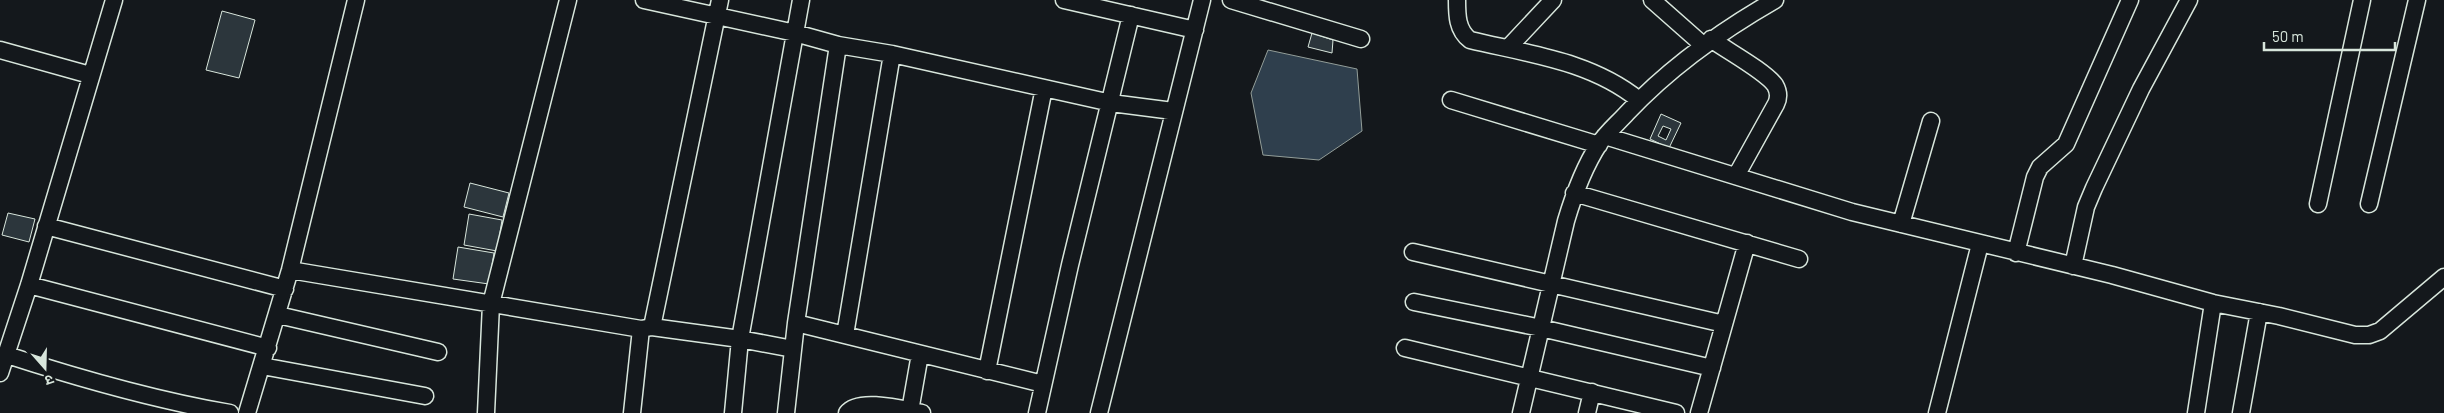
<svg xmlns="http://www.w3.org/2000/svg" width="2444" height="413" font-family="Barlow,'Noto Sans Devanagari',sans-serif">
<rect width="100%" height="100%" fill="#14181c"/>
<path fill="#2f3f4d" stroke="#939e99" d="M1268 50 1357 69 1362 131 1319 160 1263 155 1251 93Z"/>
<path fill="#2c363c" stroke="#d8e6dc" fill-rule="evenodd" d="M222 11 255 20 239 78 206 70Z
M1312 33 1333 40 1332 53 1308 47Z
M1661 114 1681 123 1669 148 1650 139ZM1663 126 1671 129 1666 140 1658 136Z
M470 183 509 193 503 217 464 207Z
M8 213 35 219 29 242 2 235Z
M469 214 502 220 497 251 464 245Z
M458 247 494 253 489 284 453 279Z"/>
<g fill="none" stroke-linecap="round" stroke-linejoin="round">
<defs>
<path id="street" d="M644 0 795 33 838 45 892 54 1111 103 1173 111
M1064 0 1195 30
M1231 0 1361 39
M1457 0C1457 15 1457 30 1470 40 1529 54 1591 61 1639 100
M1652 0 1703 45
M1711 39C1726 50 1765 71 1775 85 1779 92 1779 98 1776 104L1736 176
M1508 48 1553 0
M0 50 90 75
M1451 100 1599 145
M1605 136 1852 212 2112 275 2213 303 2279 316 2355 335H2369L2380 331 2444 277
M1574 193 1799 259
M2318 204 2362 0
M2369 204 2417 0
M1901 224 1931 121
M46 226 285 289
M1413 252 1724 324
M2016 253 2035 177 2040 167 2066 144 2130 0
M2073 266 2086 207 2094 188 2141 89 2189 0
M290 270 641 329
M29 285 268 348
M1414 302 1541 328 1712 368
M278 315 438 352
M796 323 1043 384
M652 327 740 339 793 349
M845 335 892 54
M1405 348 1676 413
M7 355C81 379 154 400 230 413
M262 366 425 396
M987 371 1044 88
M0 373 29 285 114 0
M910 411 920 354
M247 413 290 270 356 0
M486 413 491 304 568 0
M632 413 641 329 652 327 720 0
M733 413 740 339 801 0
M786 413 796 323 838 45
M847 413C859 397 905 410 922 413
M1037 413 1070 265 1131 15
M1099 413 1202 0
M1521 413 1566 221C1574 194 1584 167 1599 144 1607 132 1618 123 1627 113 1670 67 1721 31 1775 0
M1587 413 1592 392
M1699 413 1747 243
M1937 413 1980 244
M2196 413 2213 303
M2241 413 2259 312"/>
</defs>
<use href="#street" stroke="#d8e6dc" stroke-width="19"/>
<use href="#street" stroke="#14181c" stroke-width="16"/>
</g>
<g transform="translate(45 368) rotate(160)" stroke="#14181c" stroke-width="4" paint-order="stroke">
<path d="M0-4L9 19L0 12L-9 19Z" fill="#d8e6dc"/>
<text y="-8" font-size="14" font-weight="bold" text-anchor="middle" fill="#d8e6dc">उ</text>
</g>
<path d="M2264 42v8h131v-8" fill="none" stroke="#d8e6dc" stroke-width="2.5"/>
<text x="2272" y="42" font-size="15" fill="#d8e6dc" stroke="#14181c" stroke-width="4" paint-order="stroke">50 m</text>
</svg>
